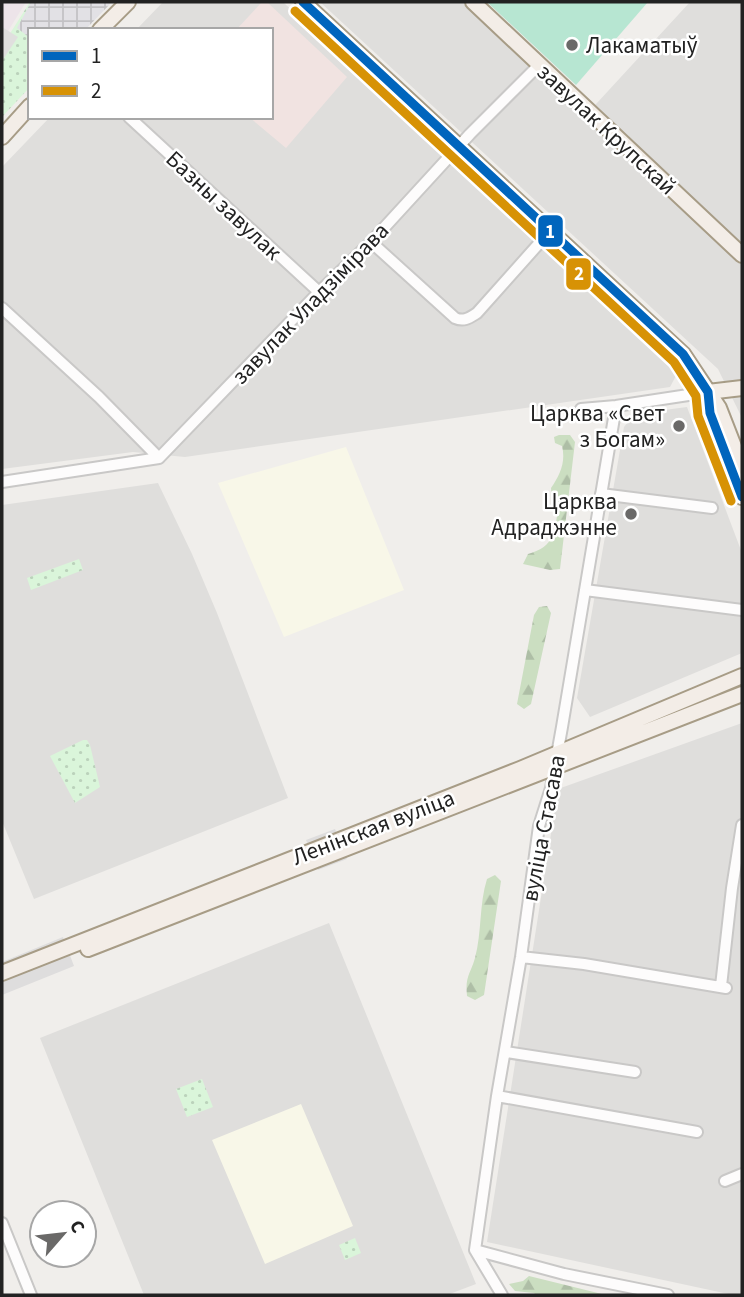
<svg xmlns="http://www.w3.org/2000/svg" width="744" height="1297" font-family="'Source Sans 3',sans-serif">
<defs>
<pattern id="forest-firs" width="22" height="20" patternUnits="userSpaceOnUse" patternTransform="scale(1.75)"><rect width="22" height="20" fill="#cbdec1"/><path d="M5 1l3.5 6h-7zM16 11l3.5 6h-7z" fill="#aebea6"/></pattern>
<pattern id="park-dots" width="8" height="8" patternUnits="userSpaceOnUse" patternTransform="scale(1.75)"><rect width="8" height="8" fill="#daf5da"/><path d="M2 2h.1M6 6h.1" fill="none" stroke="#bbd2bb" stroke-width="1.8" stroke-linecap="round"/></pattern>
<pattern id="plaza-grid" width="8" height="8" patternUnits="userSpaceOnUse" patternTransform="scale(1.75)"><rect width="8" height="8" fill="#e2e1e5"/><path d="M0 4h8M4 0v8" fill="none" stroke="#c2c1c4"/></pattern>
</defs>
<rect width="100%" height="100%" fill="#f0eeeb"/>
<path fill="#dfdedc" d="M163 2H283L678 372 670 387 185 457 133 452 2 469V167L50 117H271V30H136Z
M320 2H463L585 116 690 2H742V418L718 369Z
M687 407 742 553V653L590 717 577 698 624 427 634 414Z
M158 483 192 554 217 613 288 798 34 899 2 821V505Z
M742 723V1295H733L487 1242 558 789Z
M329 923 476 1284 447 1295H144L40 1038Z"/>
<path fill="#f1e3e1" d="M262 2H267L347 77 286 148 249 117H271V30H236Z"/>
<path fill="#ede4e9" d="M2 2H26L2 41Z"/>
<path fill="#f8f7e8" d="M346 447 404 590 284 637 218 483Z
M301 1104 353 1226 265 1264 212 1140Z"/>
<path fill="url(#forest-firs)" d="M559 435H570L575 442 560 569 550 570 523 564 528 554C557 546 554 530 559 504L552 500 551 488C560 475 566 462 562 446L555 443 554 437Z
M547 606 551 613 531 704 524 709 517 704 534 615 539 607Z
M495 875 501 881 484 995 475 1000 467 996C465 976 470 975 475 958 482 932 479 904 487 879Z
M529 1276 606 1295H536L534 1293 515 1291 509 1284 523 1281Z"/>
<path fill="url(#park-dots)" d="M30 2H110L30 30V87L2 117V46Z
M79 559 83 570 31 590 27 578Z
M83 740H87L90 745 100 787 75 803 50 756Z
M202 1079 213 1107 187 1117 176 1089Z
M355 1238 361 1253 345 1260 339 1245Z"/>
<path fill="#b7e6d2" d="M487 2H648L576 85Z"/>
<path fill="#e0dfde" d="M2 27 18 37 2 61Z"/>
<path fill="url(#plaza-grid)" d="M31 2H112L85 30H30V38L17 28Z"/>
<path fill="#dedddd" d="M335 829 347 859 318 870 306 840Z
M63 937 74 966 2 995V962Z"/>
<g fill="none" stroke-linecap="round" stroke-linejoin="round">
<defs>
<path id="minor" d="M129 117 319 292
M371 242 455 318C464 322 469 318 477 313L551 230
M2 308 99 397 159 458
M581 409 616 406 708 392
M159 458 319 292 371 242 470 134 539 65
M2 482 159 458
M601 494 712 508
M585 590 742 610
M521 957 584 964 726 988
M721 986 732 888 742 825
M506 1052 635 1072
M497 1096 697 1132
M725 1181 742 1174
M2 1223 31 1295
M475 1250 497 1096 521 957 539 826 551 788 562 727 616 406
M475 1250 564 1274 668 1295
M475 1250 502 1295"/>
<path id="major" d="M303 2 683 354 719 408 742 467
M473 2 742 255
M100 30 128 2
M2 137 30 106
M708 392 742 388
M708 393 710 413 742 497
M88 949 742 694
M2 973 520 769 742 676"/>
</defs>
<use href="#minor" stroke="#c9c8c7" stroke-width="14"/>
<use href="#major" stroke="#a79c86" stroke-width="18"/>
<use href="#minor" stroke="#fdfcfc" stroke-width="10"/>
<use href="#major" stroke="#f3ede7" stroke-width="14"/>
<defs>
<path id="bus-1" d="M303 2 683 354 708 392 710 413 742 497"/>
<path id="bus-2" d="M295 11 674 362 696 396 698 416 731 501"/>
</defs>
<use href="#bus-1" stroke="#fff" stroke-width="14"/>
<use href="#bus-2" stroke="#fff" stroke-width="14"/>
<use href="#bus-1" stroke="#0065bd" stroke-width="9"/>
<use href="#bus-2" stroke="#d79205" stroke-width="9"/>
</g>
<g fill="#6a6968" stroke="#fff" stroke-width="2.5">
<circle cx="572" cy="45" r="7"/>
<circle cx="679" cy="426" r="7"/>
<circle cx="631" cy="514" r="7"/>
</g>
<g text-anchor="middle" stroke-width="5" stroke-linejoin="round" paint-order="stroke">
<g font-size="23" fill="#222" stroke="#fff" text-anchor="end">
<text x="586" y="53" text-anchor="start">Лакаматыў</text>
<text x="665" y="421">Царква «Свет<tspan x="665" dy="26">з Богам»</tspan></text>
<text x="617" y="509">Царква<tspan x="617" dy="26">Адраджэнне</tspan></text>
</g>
<g font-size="23" fill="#222" stroke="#fff">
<text transform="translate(607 129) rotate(43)" y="8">завулак Крупскай</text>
<text transform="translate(224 205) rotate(43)" y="8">Базны завулак</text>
<text transform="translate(310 303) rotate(-46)" y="8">завулак Уладзімірава</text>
<text transform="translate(373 827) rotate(-21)" y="8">Ленінская вуліца</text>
<text transform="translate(543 828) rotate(-79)" y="8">вуліца Стасава</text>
</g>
</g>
<g stroke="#fff" stroke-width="2.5">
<rect x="537" y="214" width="27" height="34" rx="7" fill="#0065bd"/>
<rect x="565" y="257" width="27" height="34" rx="7" fill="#d79205"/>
</g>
<g font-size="19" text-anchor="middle" font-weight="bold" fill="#fff">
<text x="550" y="238">1</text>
<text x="579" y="280">2</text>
</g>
<rect width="744" height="1297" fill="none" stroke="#222222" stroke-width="7"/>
<rect x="28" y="28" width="245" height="91" fill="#ffffff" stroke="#a7a7a7" stroke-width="2"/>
<rect x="42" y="51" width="35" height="10" fill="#0065bd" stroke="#a7a7a7" stroke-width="2"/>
<text x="91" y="63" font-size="21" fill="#222222">1</text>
<rect x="42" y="86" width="35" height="10" fill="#d79205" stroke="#a7a7a7" stroke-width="2"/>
<text x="91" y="98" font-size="21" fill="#222222">2</text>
<g transform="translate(63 1234) rotate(62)"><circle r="33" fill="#ffffff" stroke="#a7a7a7" stroke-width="2"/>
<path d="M0-5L12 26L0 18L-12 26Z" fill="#6a6968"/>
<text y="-10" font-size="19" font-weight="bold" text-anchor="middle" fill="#222222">С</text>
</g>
</svg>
